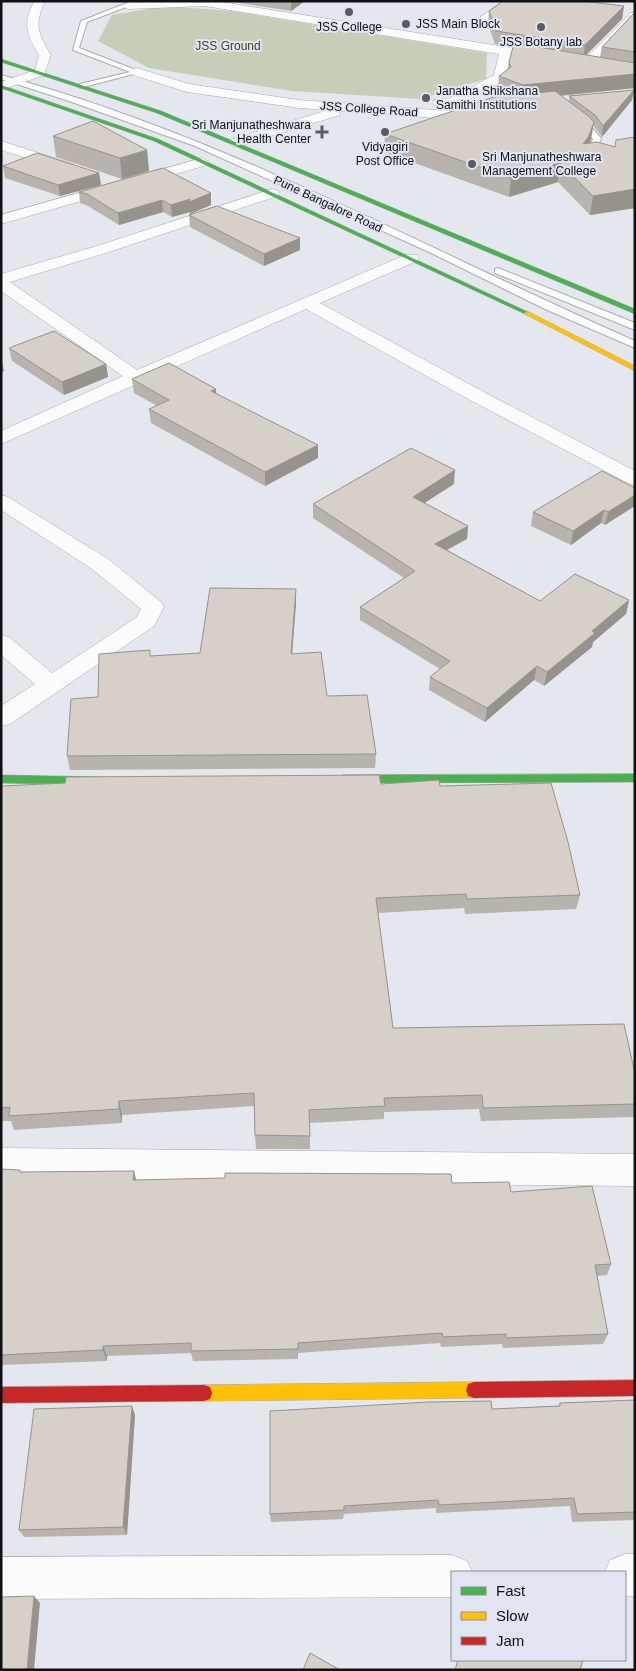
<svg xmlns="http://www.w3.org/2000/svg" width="636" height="1671" font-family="Arial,sans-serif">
<rect width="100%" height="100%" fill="#e4e7ee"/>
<path fill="#c6ceb7" d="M166 6 231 11 487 53 486 79 420 99 292 91 149 68 98 41 112 15Z"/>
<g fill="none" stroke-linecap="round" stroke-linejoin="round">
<defs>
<path id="lane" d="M132 1H142L87 22 79 48 141 72 80 88V84L130 72 73 50 81 21Z
M1 75C223 135 426 249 635 341V348L545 309 429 252 195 146 69 101 1 79Z
M572 116C583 116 593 129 600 137L601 139 596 153 602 155V159L588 156 587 154 593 139 586 131 572 120Z
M498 268 635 323V330L495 273V269Z"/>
<path id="street" d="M34 1H45C34 25 38 34 51 55L44 75 1 90V82L35 70 39 55C26 33 23 25 34 1Z
M166 1H215L506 47 547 54 553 58 547 62 511 56 504 80C485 90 458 111 434 106L433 103 434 100 451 98 494 75 499 54 205 6 128 9 123 6 128 3Z
M504 1H517L487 22H479L477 20 479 18Z
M635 12V22L591 67H583L581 64 583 61 631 13Z
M137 68 189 84 299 100 435 110 483 105 489 109 483 113 435 118 341 111 340 115 235 147 228 143 230 140 328 110 299 108 187 92 133 75 131 72 133 69Z
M1 141 73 164 75 167 73 170 68 171 1 150Z
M202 158 209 162 207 165 1 224V215Z
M272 189 277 190 279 193 277 196 109 252 10 282 137 370 405 255H417L419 258 417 261 320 303 482 391 635 471V485L628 483 468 399 306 309 1 444V431L123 376 1 291V274L97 246Z
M1 495 8 497 108 559 161 602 164 607 154 626 10 724 1 726V706L35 684 1 655V635L9 637 52 673 137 617 141 609 92 569 1 510Z
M1 1148 635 1154V1186L1 1180Z
M625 1554H635V1596H625V1572H605L610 1560Z
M452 1555 467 1561 472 1572H452V1597L1 1599V1557Z"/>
<path id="fast" d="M1 59 161 111 635 309V314L157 113 1 62Z
M1 85 158 139 530 313 525 314 154 141 1 88Z
M635 774V782L343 783 338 779 343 775Z
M1 775 102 777 107 781 102 785 1 783Z"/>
<path id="slow" d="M527 311 635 366V371L525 314 524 313Z
M474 1382 480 1384 482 1390 480 1396 474 1398 204 1401 198 1399 196 1393 198 1387 204 1385Z"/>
<path id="jam" d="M635 1380V1396L474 1398 468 1396 466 1390 468 1384 474 1382Z
M204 1385 210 1387 212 1393 210 1399 204 1401 1 1403V1387Z"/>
</defs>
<use href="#lane" stroke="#aaacb0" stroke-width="2"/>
<use href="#street" stroke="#aaacb0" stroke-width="1"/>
<use href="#fast" stroke="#aaacb0" stroke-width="1"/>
<use href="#slow" stroke="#aaacb0" stroke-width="1"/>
<use href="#jam" stroke="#aaacb0" stroke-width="1"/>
<use href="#lane" fill="#fbfbfc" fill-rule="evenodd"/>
<use href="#street" fill="#fbfbfc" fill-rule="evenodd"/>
<use href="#fast" fill="#4caf50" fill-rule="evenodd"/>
<use href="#slow" fill="#ffc107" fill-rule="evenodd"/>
<use href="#jam" fill="#c62828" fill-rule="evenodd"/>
</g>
<path fill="#b8b3ac" d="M233 1H305L291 11 233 2Z
M503 1H596L595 3 624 6 622 19 586 55 600 57 602 47 635 12V88L561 96 569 101V96L632 100 602 137 593 125 590 143 615 147 635 137V208L590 215 558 182 509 197 384 152 385 134 511 95 498 90 499 76 508 69 509 62 513 47 495 44 488 24 489 11Z
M53 136 147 150 149 171 122 179 56 157Z
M3 166 99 173 101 185 60 196 5 178Z
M79 192 211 205 190 214V212L172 217 163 212 119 225 88 206 80 203Z
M189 215 300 250 264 266 190 227Z
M9 348 106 364 108 377 64 395 12 361Z
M132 379 217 394 318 458 265 486 151 423 149 409 157 406 134 393Z
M454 484 424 503 468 526 467 539 447 550 540 601 629 600 626 614 593 642 592 647 544 686 534 680 485 722 429 690 430 677 440 669 360 620V607L404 578 313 518V504Z
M635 488 605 525 601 523 571 545 531 526 533 512Z
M296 589V603L292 654 327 696 376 754 375 768 70 770 67 756 98 697 150 656 200 653Z
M381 784 440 786 580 895 576 909 465 914 464 908 378 913 393 1028 635 1074V1117L481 1121 479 1109 384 1112V1119L310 1123V1149H256L255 1135 254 1106 122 1115V1123L14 1130 11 1121H1V786Z
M1 1169 21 1172 136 1180 452 1183 511 1192 611 1264 607 1275 597 1276 608 1334 603 1344 503 1348 502 1344 441 1347 440 1343 298 1353V1359L193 1361 191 1353 107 1356V1361L1 1365Z
M635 1400V1520L572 1522 570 1506 436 1513V1508L344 1514 343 1519 271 1522 270 1514 492 1409 558 1406 560 1403Z
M135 1415 127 1535 24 1537 19 1530Z"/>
<path fill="#96928c" d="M291 1H305L291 11Z
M624 6 622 19 583 58 585 45Z
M635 74V88L522 99 523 85Z
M634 90 632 100 602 137 603 126Z
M594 122 591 139 586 156 583 144Z
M147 150 149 171 122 179 120 158Z
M560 163 558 182 509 197 511 178Z
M99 173 101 185 60 196 58 185Z
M635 189V208L590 215 593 196Z
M211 193V205L190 214V212L172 217 171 205Z
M162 200 163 212 119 225 118 213Z
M300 238V250L264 266V254Z
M1 358 4 371 1 372Z
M106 364 108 377 64 395 62 382Z
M216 389 217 402 211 391Z
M318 445V458L265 486V472Z
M455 470 454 484 412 511 413 497Z
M635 495V506L605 525 608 512Z
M604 510 601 523 571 545 573 531Z
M468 526 467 539 433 557 435 544Z
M296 589V603L291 668V654Z
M629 600 626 614 593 642 592 647 544 686 547 672 592 631Z
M537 666 534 680 485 722 487 708Z
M119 1101 122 1115V1123L119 1109Z
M134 1171 137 1183 133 1180Z
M103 1346 107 1356V1361L103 1350Z
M132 1406 135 1415 127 1535 123 1527Z
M34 1596 40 1603 34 1670H27Z"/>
<path fill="#d6d0c8" stroke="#96928c" d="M503 1H582L624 6 585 45 496 31 489 11Z
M635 12V52L602 47Z
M514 43 635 63V74L523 85 499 76 511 67 509 62Z
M634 90 603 126 595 115 569 96Z
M555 91 587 115 594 122 588 138 583 144 597 142 615 147 616 140 635 137V189L593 196 560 163 511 178 385 134 494 97Z
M93 121 147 150 120 158 53 136Z
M37 153 99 173 58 185 3 166Z
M163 168 211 193 189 202 190 199 171 205 162 200 118 213 87 194 79 192Z
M217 206 300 238 264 254 189 215Z
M54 331 106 364 62 382 9 348Z
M169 363 216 389 211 391 318 445 265 472 149 409 169 400 132 379Z
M411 448 455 470 413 497 468 526 435 544 540 601 575 574 629 600 592 631 595 633 547 672 537 666 487 708 430 677 450 661 360 607 415 571 313 504Z
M602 471 635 488V495L608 512 604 510 573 531 533 512Z
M210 588 296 589 291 654 321 652 327 696 367 695 376 754 67 756 71 699 98 697 99 654 150 650V656L200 653Z
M379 775 381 784 439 780 440 786 551 783 568 842 580 895 467 899 466 894 376 898 393 1028 624 1024 635 1074V1104L483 1108 482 1095 384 1098 385 1106 309 1110 310 1136 255 1135 254 1093 119 1101V1109L9 1116 10 1107 1 1108V786L65 783 66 777Z
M1 1169 20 1170V1172L134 1171 133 1180 225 1178V1173L451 1174 452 1183 509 1182 511 1192 592 1186 611 1264 595 1265 608 1334 506 1338V1334L443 1337 442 1333 298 1343V1349L191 1351V1343L103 1346V1350L1 1355Z
M635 1400V1512L577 1514 574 1498 439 1505 438 1500 344 1506V1510L270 1514V1411L429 1402 491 1401 492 1409 560 1406V1403Z
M132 1406 123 1527 19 1530 34 1409Z
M34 1596 27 1670H1V1597Z
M310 1653 340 1670H303Z
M458 1660H583L580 1670H455Z"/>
<g fill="#5a5c61" stroke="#e1e5f1" stroke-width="2">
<circle cx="349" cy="12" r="5"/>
<circle cx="406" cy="24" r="5"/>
<circle cx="541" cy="27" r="5"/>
<circle cx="426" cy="98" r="5"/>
<path d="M319.5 124.5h5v5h5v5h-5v5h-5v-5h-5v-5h5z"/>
<circle cx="385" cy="132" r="5"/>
<circle cx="472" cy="164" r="5"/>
</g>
<g text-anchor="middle" stroke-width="4" stroke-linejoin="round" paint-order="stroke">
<g font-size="12" fill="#0f1115" stroke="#e1e5f1" text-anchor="start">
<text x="416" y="28">JSS Main Block</text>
<text x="349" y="31" text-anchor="middle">JSS College</text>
<text x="541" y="46" text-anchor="middle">JSS Botany lab</text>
<text x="436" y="95">Janatha Shikshana<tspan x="436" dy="14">Samithi Institutions</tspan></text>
<text x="311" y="129" text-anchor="end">Sri Manjunatheshwara<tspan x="311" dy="14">Health Center</tspan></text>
<text x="385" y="151" text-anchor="middle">Vidyagiri<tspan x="385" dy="14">Post Office</tspan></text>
<text x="482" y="161">Sri Manjunatheshwara<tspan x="482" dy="14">Management College</tspan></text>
</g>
<g font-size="12" fill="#3c4514" stroke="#e1e5f1">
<text x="228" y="50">JSS Ground</text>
</g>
<g font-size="12" fill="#0f1115" stroke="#e1e5f1">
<text transform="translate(369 109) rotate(4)" y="4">JSS College Road</text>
<text transform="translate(328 204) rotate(25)" y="4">Pune Bangalore Road</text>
</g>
</g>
<rect width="636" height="1671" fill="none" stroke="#0f1115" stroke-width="5"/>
<rect x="451" y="1571" width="175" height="90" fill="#e1e5f1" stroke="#8d9099"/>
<rect x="461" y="1587" width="25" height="8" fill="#4caf50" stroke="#8d9099"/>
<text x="496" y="1596" font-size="15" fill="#0f1115">Fast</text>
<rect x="461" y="1612" width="25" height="8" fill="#ffc107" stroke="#8d9099"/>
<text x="496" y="1621" font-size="15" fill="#0f1115">Slow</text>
<rect x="461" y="1637" width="25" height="8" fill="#c62828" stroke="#8d9099"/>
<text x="496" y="1646" font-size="15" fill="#0f1115">Jam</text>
</svg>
